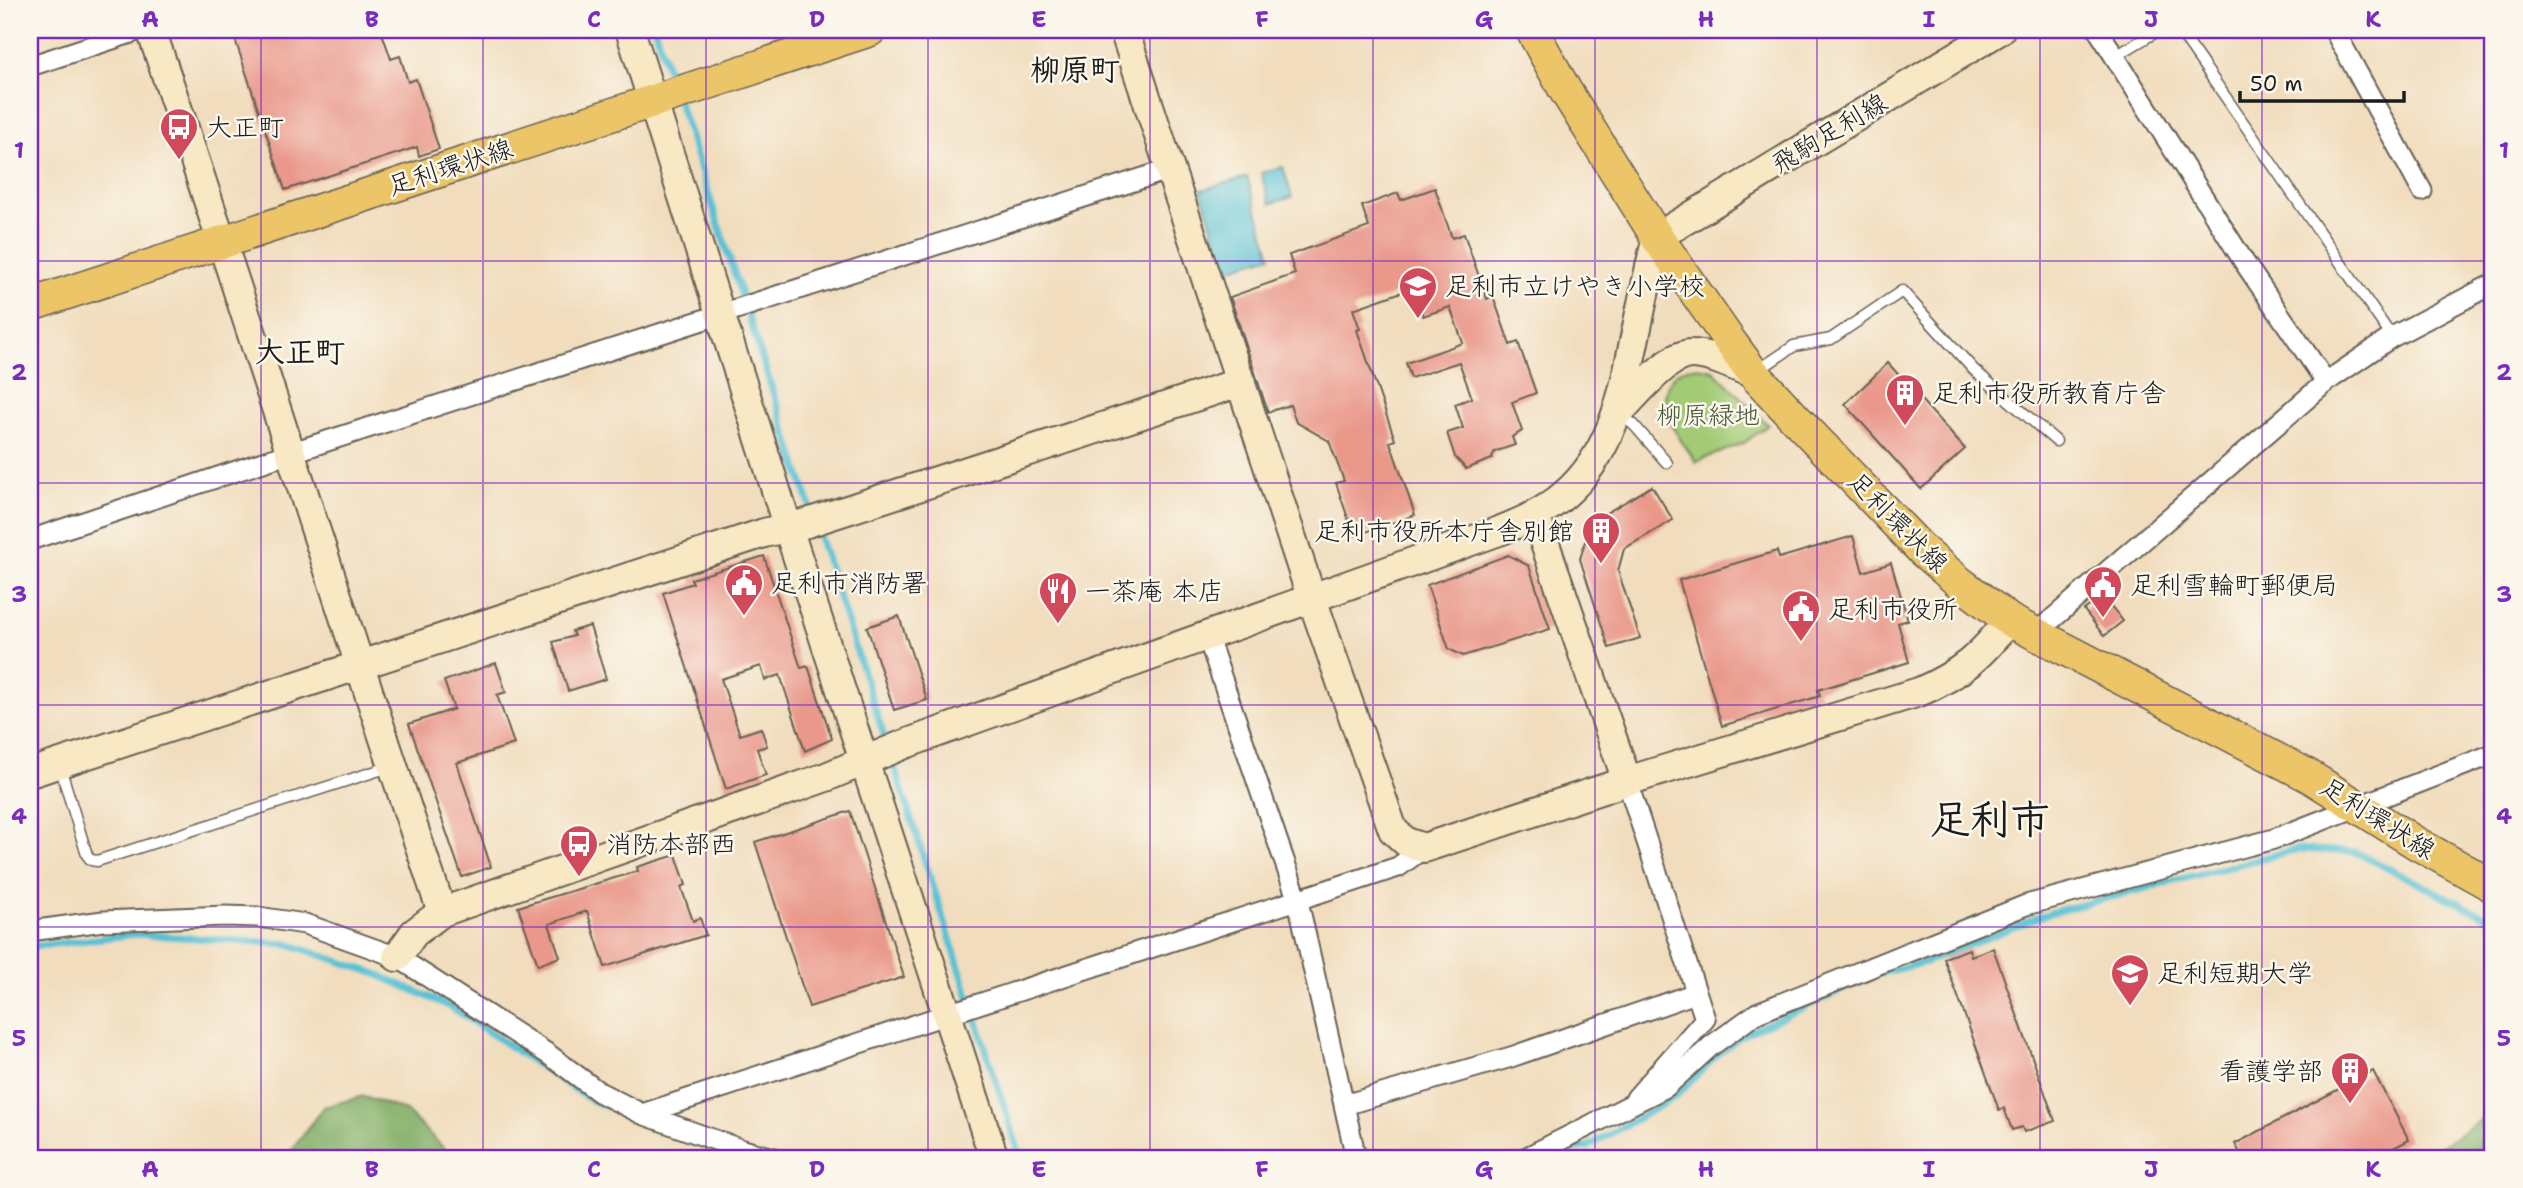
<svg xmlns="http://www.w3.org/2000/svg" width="2523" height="1188" font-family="'Shantell Sans','Klee One',sans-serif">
<rect width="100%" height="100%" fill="#fbf7ec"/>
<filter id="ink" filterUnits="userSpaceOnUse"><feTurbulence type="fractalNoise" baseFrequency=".0143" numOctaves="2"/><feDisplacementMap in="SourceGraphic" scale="14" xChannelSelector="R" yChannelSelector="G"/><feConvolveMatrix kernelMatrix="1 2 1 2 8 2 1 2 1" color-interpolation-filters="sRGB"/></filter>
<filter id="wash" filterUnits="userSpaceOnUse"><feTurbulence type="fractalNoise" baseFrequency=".00686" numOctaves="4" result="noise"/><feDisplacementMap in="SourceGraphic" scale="28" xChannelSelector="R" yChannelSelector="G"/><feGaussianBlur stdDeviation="1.57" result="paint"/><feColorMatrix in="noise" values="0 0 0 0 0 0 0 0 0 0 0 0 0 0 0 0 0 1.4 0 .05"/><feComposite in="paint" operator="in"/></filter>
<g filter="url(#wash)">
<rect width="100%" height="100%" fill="#f1ddbd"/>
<path fill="#a3ca75" stroke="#607348" stroke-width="2" d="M1697 367 1713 370 1768 425 1744 443 1696 462C1681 439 1658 416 1667 387 1673 372 1681 368 1697 367Z"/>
<path fill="#82ae66" stroke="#4f6541" stroke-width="2" d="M364 1096 406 1111 454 1158H289L290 1153 323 1107Z
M2493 1111V1158H2416L2453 1139Z"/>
<path fill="#58c1d4" stroke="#3a6e78" stroke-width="2" d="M1283 167 1292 197 1270 204 1261 173Z
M1247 177 1271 256 1225 270 1201 190Z"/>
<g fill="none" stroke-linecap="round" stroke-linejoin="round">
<path stroke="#58c1d4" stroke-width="7" d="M655 30 673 86
M678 100 813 515
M816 526 887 745
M891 756 1021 1158
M30 947 136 934 288 944 374 973 451 1007 591 1100 609 1107
M1551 1158 1569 1149 1587 1147 1675 1097 1719 1053 1742 1035 1877 974 1926 962 2049 913 2298 849 2355 852 2493 920"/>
</g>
<g id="blocks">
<path fill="#e9988a" d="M232 30H381L391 59 400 56 408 82 416 79 439 149 419 156 417 147 285 190Z
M1435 188 1452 238 1464 234 1487 299 1493 296 1510 345 1518 342 1536 393 1512 402 1522 431 1512 437 1515 445 1494 452 1492 459 1466 469 1455 457 1447 433 1463 428 1455 404 1472 398 1459 362 1411 378 1406 363 1463 343 1450 307 1423 316 1413 288 1353 309 1360 329 1357 330 1395 440 1390 442 1415 515 1354 536 1336 483 1344 481 1329 441 1296 422 1290 405 1268 412 1230 297 1295 274 1289 255 1369 227 1362 206 1398 193 1401 200Z
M1888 363 1965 449 1921 489 1845 404Z
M1652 486 1673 520 1624 549 1618 571 1640 638 1609 648 1580 559 1591 522Z
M1853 536 1863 572 1891 563 1908 620 1898 623 1909 662 1818 690 1820 696 1722 726 1679 580 1777 551 1779 558Z
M1508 555 1529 566 1550 629 1463 656 1449 649 1427 585Z
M764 556 801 668 808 666 832 739 805 751 780 675 765 680 761 666 721 679 740 735 761 728 767 746 757 749 766 775 726 789 663 593 693 583 691 579Z
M2103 596 2123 621 2104 636 2084 610Z
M899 616 927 700 894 710 867 627Z
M590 626 606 679 568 691 553 642 574 636 572 631Z
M496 663 506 692 497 695 514 744 457 763 491 867 462 877 409 724 454 709 444 681Z
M850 811 904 977 809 1007 755 842Z
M676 855 686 885 681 887 693 921 700 918 706 935 605 967 587 911 549 924 560 957 538 965 518 907 638 871 637 867Z
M1993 948 2055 1121 2024 1132 2022 1127 2012 1130 2004 1108 1999 1110 1944 958 1969 949 1971 956Z
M2373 1071 2409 1140 2374 1158H2243L2235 1144Z"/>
</g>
</g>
<g filter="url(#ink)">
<use href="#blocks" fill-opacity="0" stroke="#676054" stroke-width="2"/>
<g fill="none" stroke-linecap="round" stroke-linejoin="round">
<defs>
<path id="lane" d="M2179 30 2392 337
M2114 57 2159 30
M1757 371 1794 346 1831 339 1902 291 1974 370 2056 441
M1621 415 1634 425 1667 463
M60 767 87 855 91 860 97 861 389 767"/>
<path id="street" d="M2098 30 2246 265 2326 382
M2334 30 2422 191
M30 66 140 30
M30 540 290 453 1171 169
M2035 634 2326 382 2392 337 2493 284
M1207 635 1298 901 1356 1158
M1627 781 1705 1019 1636 1098
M30 931 103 921 225 916 258 917 305 924 397 957 548 1054 599 1092 642 1114 743 1150 774 1158
M1344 1105 1511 1057 1696 993
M642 1114 1398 867 1424 848
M1525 1158 1666 1087 1711 1046 1757 1013 2026 905 2274 839 2493 754"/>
<path id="secondary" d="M151 30C251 323 342 619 442 912
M630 30 788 528 994 1158
M1124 30 1312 599 1393 830 1406 842 1424 848 1627 781 1919 692C1961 674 1981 656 2009 620
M1620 411C1636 395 1668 354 1691 354 1712 354 1735 367 1754 374
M1535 515 1627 781
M30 773 764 533 807 523 1241 382
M397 957 414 933 442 912 826 777 905 744 1499 531C1522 522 1545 512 1564 495 1612 454 1623 395 1635 337 1642 303 1649 270 1657 237L2000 30"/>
<path id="primary" d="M1532 30 1565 90 1657 237 1731 343 1754 374 1794 417 1924 552 1959 582 2009 620 2309 776 2416 843 2493 886
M30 305 870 30"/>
</defs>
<use href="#lane" stroke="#676054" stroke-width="13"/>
<use href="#street" stroke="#676054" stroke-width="23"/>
<use href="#secondary" stroke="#676054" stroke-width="32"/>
<use href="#primary" stroke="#676054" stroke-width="35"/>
<use href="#lane" stroke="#fff" stroke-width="10"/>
<use href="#street" stroke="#fff" stroke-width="19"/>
<use href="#secondary" stroke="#f8e8c3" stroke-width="28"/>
<use href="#primary" stroke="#edc569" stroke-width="32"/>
</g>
</g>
<path fill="none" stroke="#7b2cbf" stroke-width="2" stroke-opacity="0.55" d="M261 30V1158M483 30V1158M706 30V1158M928 30V1158M1150 30V1158M1373 30V1158M1595 30V1158M1817 30V1158M2040 30V1158M2262 30V1158M30 261H2493M30 483H2493M30 705H2493M30 927H2493"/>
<defs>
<symbol id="bus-pin" viewBox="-11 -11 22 30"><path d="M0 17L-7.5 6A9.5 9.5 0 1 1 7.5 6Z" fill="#d1495b" stroke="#fbf7ec"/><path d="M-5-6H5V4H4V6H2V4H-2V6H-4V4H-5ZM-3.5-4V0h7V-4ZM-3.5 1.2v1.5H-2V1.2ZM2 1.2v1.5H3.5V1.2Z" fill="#fff"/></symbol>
<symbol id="school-pin" viewBox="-11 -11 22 30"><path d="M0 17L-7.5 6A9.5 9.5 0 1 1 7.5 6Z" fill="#d1495b" stroke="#fbf7ec"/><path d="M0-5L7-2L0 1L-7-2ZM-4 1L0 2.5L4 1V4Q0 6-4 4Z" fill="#fff"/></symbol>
<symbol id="building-pin" viewBox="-11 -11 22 30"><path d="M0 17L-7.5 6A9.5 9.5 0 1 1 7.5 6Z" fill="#d1495b" stroke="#fbf7ec"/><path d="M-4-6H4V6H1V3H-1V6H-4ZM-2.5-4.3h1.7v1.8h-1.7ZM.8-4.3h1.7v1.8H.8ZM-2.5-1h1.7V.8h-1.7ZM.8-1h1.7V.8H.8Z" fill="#fff"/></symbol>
<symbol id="civic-pin" viewBox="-11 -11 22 30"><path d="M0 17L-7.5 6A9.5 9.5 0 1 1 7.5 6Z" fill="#d1495b" stroke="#fbf7ec"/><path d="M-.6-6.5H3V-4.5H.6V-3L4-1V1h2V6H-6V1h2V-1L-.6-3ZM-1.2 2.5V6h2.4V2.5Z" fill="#fff"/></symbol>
<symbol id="restaurant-pin" viewBox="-11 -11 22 30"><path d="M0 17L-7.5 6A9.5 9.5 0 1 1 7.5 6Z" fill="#d1495b" stroke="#fbf7ec"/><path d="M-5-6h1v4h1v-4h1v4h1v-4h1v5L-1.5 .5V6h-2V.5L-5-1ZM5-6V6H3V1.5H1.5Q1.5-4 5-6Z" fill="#fff"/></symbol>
<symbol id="university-pin" viewBox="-11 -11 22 30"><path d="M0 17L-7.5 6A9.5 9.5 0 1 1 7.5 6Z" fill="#d1495b" stroke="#fbf7ec"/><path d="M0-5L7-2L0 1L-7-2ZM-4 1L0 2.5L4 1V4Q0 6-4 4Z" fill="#fff"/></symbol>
</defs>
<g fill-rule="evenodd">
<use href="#bus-pin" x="157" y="105" width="44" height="60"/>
<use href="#school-pin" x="1396" y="264" width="44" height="60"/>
<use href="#building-pin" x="1883" y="371" width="44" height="60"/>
<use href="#building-pin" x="1579" y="509" width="44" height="60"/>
<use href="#civic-pin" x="722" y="561" width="44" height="60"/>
<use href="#civic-pin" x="2081" y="563" width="44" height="60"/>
<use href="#restaurant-pin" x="1036" y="569" width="44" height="60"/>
<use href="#civic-pin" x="1779" y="587" width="44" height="60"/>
<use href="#bus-pin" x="557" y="822" width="44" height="60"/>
<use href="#university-pin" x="2108" y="951" width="44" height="60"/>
<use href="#building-pin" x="2328" y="1049" width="44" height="60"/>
</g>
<g text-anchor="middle" stroke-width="5" stroke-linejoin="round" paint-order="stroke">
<g font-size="26" fill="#1c1c1c" stroke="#fbf7ec" text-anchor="start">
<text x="206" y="136">大正町</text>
<text x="1445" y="295">足利市立けやき小学校</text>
<text x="1932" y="402">足利市役所教育庁舎</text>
<text x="1574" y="540" text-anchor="end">足利市役所本庁舎別館</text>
<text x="771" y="592">足利市消防署</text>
<text x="2130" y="594">足利雪輪町郵便局</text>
<text x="1085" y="600">一茶庵 本店</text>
<text x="1828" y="618">足利市役所</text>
<text x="606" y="853">消防本部西</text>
<text x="2157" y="982">足利短期大学</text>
<text x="2323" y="1080" text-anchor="end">看護学部</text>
</g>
<g font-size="26" fill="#1c1c1c" stroke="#fbf7ec">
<text transform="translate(1829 133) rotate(-31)" y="9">飛駒足利線</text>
<text transform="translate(450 167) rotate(-18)" y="9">足利環状線</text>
<text transform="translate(1898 522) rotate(45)" y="9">足利環状線</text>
<text transform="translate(2378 818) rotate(32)" y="9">足利環状線</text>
</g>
<g font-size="26" fill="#4b593b" stroke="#fbf7ec">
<text x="1708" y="424">柳原緑地</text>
</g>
<g font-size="30" font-weight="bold" fill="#1c1c1c" stroke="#fbf7ec">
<text x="1075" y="80">柳原町</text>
<text x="300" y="362">大正町</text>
</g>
<g font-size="40" font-weight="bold" fill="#1c1c1c" stroke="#fbf7ec">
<text x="1990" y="833">足利市</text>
</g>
</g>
<rect width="2523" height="1188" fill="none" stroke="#fbf7ec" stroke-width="77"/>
<path d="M2240 91v10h164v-10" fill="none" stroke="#1c1c1c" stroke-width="3.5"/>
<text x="2250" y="91" font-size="21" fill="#1c1c1c" stroke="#fbf7ec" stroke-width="5" paint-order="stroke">50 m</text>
<rect x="38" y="38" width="2446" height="1112" fill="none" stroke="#7b2cbf" stroke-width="2.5"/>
<g font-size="23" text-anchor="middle" font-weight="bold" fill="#7b2cbf">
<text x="150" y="27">A</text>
<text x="372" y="27">B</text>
<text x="594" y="27">C</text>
<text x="817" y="27">D</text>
<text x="1039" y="27">E</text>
<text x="1262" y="27">F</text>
<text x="1484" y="27">G</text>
<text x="1706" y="27">H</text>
<text x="1929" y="27">I</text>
<text x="2151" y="27">J</text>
<text x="2373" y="27">K</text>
<text x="19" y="158">1</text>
<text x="2504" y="158">1</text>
<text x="19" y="380">2</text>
<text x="2504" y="380">2</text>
<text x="19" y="602">3</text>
<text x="2504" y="602">3</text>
<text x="19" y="824">4</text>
<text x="2504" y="824">4</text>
<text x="19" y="1046">5</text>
<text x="2504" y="1046">5</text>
<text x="150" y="1177">A</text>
<text x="372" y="1177">B</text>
<text x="594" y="1177">C</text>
<text x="817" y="1177">D</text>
<text x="1039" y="1177">E</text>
<text x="1262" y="1177">F</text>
<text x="1484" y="1177">G</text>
<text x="1706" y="1177">H</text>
<text x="1929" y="1177">I</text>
<text x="2151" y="1177">J</text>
<text x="2373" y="1177">K</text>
</g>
</svg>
